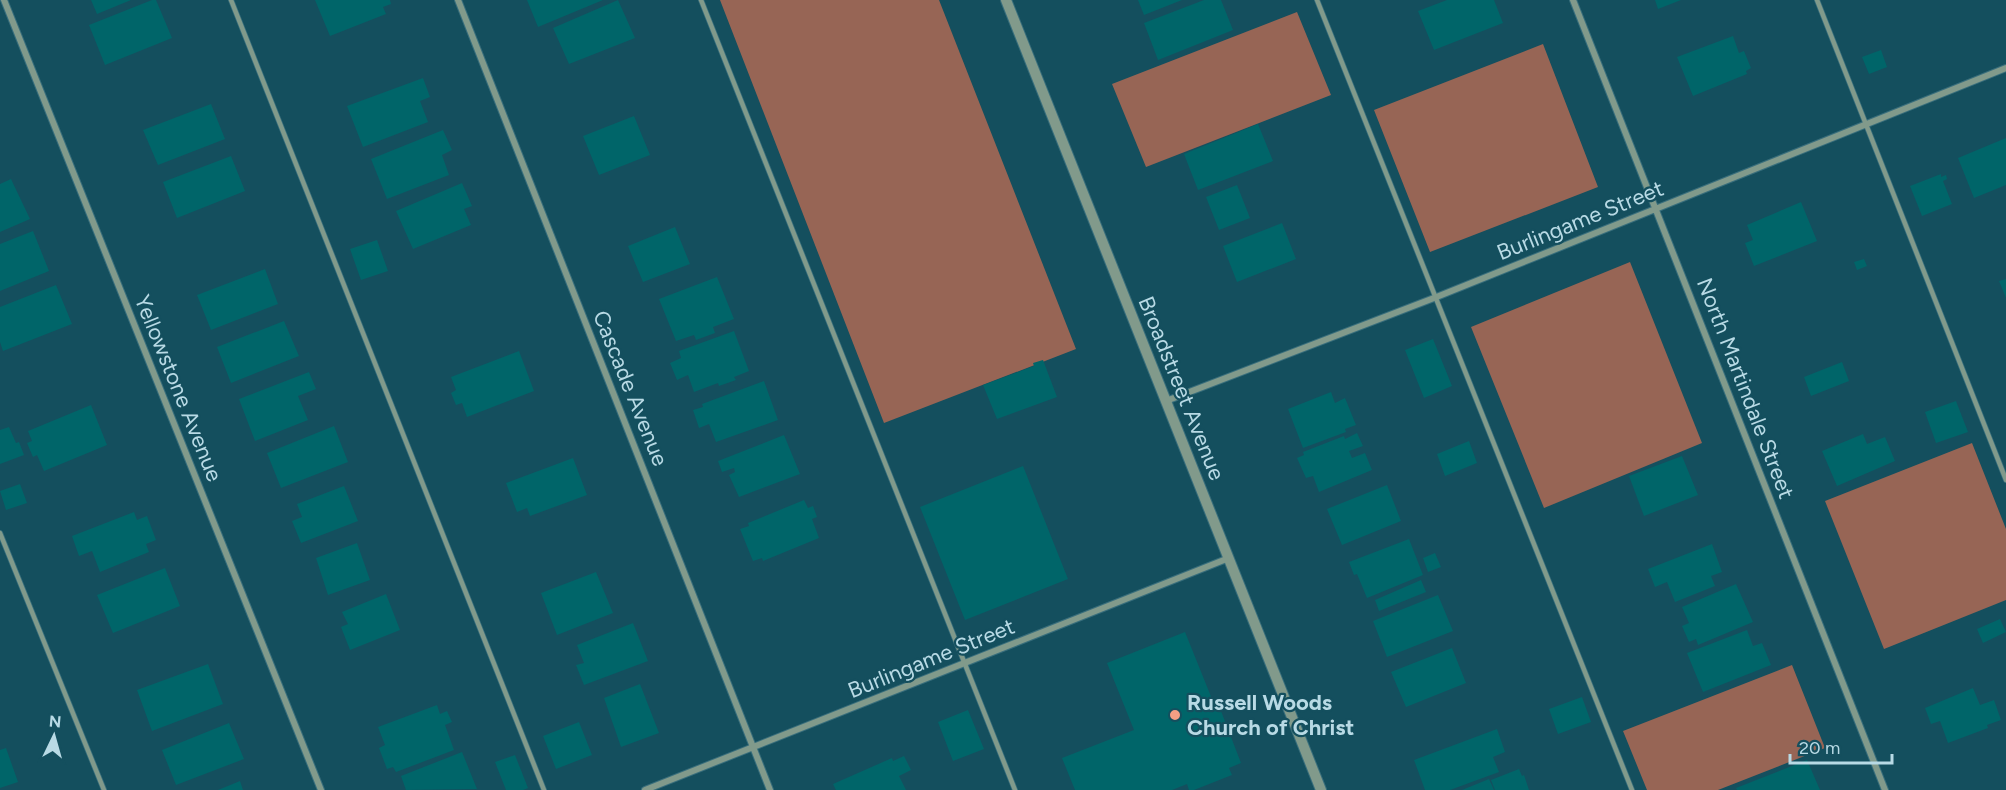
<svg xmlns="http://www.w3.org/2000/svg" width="2006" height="790" font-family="Figtree,sans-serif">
<rect width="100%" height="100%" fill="#144f5e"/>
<path fill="#976555" d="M720 0H939L1076 349 884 423Z
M1297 12 1331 95 1146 167 1112 84Z
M1543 44 1598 187 1430 252 1374 110Z
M1630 262 1702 443 1544 508 1471 327Z
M1972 443 2006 529V600L1884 649 1825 501Z
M1792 665 1825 748 1718 790H1647L1623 731Z"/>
<path fill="#006569" d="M91 0H131L97 14Z
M152 0H156L172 38 105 65 89 25Z
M315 0H390L391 4 383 7 386 14 330 36Z
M527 0H603L538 27Z
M618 0 635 38 569 64 553 28Z
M1138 0H1182L1144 15Z
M1204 0H1221L1233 30 1158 60 1144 23Z
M1447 0H1494L1503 23 1434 50 1418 11Z
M1655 0H1681L1658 9Z
M1733 36 1739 53 1744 51 1751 68 1746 71 1747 74 1693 96 1677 57Z
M1881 50 1887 67 1869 74 1862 57Z
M423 78 430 97 420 101 428 122 363 147 347 106Z
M211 104 225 139 158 165 143 130Z
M634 116 650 155 599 175 583 136Z
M1258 124 1273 161 1198 190 1184 154Z
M443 130 452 150 442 155 449 175 387 199 371 159Z
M2006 138V185L1974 198 1958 158Z
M231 156 245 191 177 218 163 182Z
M1941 174V177L1946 175 1947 179 1943 181 1952 204 1922 216 1910 186Z
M11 179 30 219 0 232V184Z
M462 183 472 206 464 209 471 225 413 249 396 211Z
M1237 185 1250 218 1219 230 1206 197Z
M1801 202 1817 241 1754 266 1745 243 1753 240 1747 225Z
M1282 223 1296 259 1237 282 1223 246Z
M675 227 690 264 643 282 628 246Z
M33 231 49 271 0 291V244Z
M377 240 388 271 361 280 350 249Z
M1864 259 1867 266 1857 270 1854 262Z
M265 269 278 304 211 330 197 295Z
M717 277 734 319 713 327 715 333 696 340 694 335 676 341 659 299Z
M2006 279V298L1999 281Z
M56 285 72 324 3 351 0 342V307Z
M284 321 299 356 231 383 217 347Z
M734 331 749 371 734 377 736 380 719 386 718 383 694 392 688 375 677 380 670 363 681 358 679 351Z
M1433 339 1452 386 1424 398 1405 350Z
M519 351 534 391 467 417 462 403 456 405 451 393 456 390 451 377Z
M1043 360 1057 397 997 419 983 385 1034 366 1033 363Z
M1842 362 1849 381 1811 396 1804 377Z
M309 372 316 389 298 396 308 420 255 441 239 399Z
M764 381 778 420 716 442 709 424 699 428 693 410 703 407 702 404Z
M1331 392 1335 403 1345 398 1356 425 1345 429 1346 432 1303 448 1288 409Z
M1956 401 1968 432 1936 443 1925 412Z
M91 405 107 445 44 471 37 455 33 457 27 443 32 441 28 431Z
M334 426 348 462 281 488 267 453Z
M9 427 16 443 19 442 24 455 0 464V430Z
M1357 433 1363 446 1349 451 1352 458 1365 453 1372 470 1319 492 1313 476 1306 478 1297 458 1304 455 1303 452 1344 436 1345 439Z
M1863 434 1867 444 1885 437 1895 461 1837 486 1822 451Z
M784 435 800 474 739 497 729 475 735 472 734 468 722 472 718 461Z
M1469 441 1477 463 1445 476 1437 454Z
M1682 456 1698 495 1644 516 1629 476Z
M573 458 587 495 530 516 527 508 517 512 506 483Z
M1023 466 1068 579 965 620 920 507Z
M20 484 27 503 6 510 0 491Z
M1387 485 1401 521 1342 545 1327 509Z
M344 486 358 521 301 543 292 521 302 517 297 504Z
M804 500 808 508 813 506 817 517 812 519 819 538 763 561 762 558 753 561 740 529 749 526 748 523Z
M134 512 137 520 147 516 156 540 146 544 149 552 100 572 92 551 79 556 72 536Z
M1409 539 1423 575 1367 598 1357 574 1354 575 1349 562Z
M357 543 370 580 328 595 316 558Z
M1712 544 1722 572 1711 576 1715 586 1675 602 1667 582 1655 587 1648 569Z
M1435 553 1441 567 1428 572 1423 558Z
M165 568 180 606 113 633 97 595Z
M596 572 613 613 557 635 541 593Z
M1421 580 1426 592 1379 611 1375 600Z
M1736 584 1753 622 1698 645 1696 639 1689 642 1682 626 1689 623 1682 607Z
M386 594 400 630 350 650 341 627 348 624 342 612Z
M1438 595 1453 631 1387 657 1373 621Z
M2000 619 2006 632 1983 643 1977 629Z
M633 623 648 661 584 685 576 665 584 663 577 645Z
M1747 630 1753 646 1762 643 1771 665 1703 692 1687 653Z
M1185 632 1212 699 1216 698 1241 763 1229 768 1232 775 1194 790H1189L1187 784 1172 790H1075L1062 758 1134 730 1107 663Z
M1452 648 1466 683 1406 707 1391 672Z
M208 664 223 704 152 731 137 690Z
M640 684 659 733 621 747 604 698Z
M1973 688 1980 705 1994 700 2001 720 1987 725 1988 728 1948 743 1940 721 1931 724 1925 708Z
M1582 697 1591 722 1558 734 1549 709Z
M437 705 440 714 447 711 452 722 445 725 454 750 396 772 393 767 387 769 379 748 385 745 378 727Z
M968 710 984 749 953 761 938 722Z
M579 722 592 755 556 769 543 736Z
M229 723 244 759 176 785 162 750Z
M1497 729 1505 752 1493 757 1499 772 1450 790H1425L1414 760Z
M6 748 18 782 0 788V750Z
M462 752 477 789 406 790 401 776Z
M515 755 528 788 523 790H506L495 762Z
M904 756 911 770 899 776 906 790H836L833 784 892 758 893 761Z
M1807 760 1820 790H1737L1736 788Z
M1519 769 1522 776 1524 775 1529 790H1495L1491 780Z
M1489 779 1494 790H1462Z
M240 781 243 790H218Z"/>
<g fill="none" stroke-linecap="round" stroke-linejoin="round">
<defs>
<path id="service" d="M231 0 544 790
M701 0 1015 790
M1317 0 1632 790
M1817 0 2006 480
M0 533 104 790"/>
<path id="minor" d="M4 0 321 790
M458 0 770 790
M1573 0 1885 790
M1166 401 1434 298 2006 68
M645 790 1229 558"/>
<path id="tertiary" d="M1006 0 1321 790"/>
</defs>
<use href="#service" stroke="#386e7c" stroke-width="6"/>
<use href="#minor" stroke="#386e7c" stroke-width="8"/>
<use href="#tertiary" stroke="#386e7c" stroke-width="12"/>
<use href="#service" stroke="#819a8b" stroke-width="4.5"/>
<use href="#minor" stroke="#819a8b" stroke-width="6"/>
<use href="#tertiary" stroke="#819a8b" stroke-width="10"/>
</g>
<circle fill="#f39f84" stroke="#144f5e" stroke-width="2" cx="1175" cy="715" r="6"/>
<g text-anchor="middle" stroke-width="4.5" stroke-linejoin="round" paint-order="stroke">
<g font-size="22" fill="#b8dae5" stroke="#144f5e">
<text transform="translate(1580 220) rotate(-22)" y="8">Burlingame Street</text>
<text transform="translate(179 388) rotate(68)" y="8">Yellowstone Avenue</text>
<text transform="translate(631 388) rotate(68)" y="8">Cascade Avenue</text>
<text transform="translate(1182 388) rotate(68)" y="8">Broadstreet Avenue</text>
<text transform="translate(1746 388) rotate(69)" y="8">North Martindale Street</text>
<text transform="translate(931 658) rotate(-22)" y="8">Burlingame Street</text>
</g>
<g font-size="22" font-weight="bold" fill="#b8dae5" stroke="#144f5e" text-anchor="start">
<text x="1187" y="710">Russell Woods<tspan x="1187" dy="25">Church of Christ</tspan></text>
</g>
</g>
<g transform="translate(54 736) rotate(5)" stroke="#144f5e" stroke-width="4.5" paint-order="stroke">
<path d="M0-4.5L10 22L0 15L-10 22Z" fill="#b8dae5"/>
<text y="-9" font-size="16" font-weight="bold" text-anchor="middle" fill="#b8dae5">N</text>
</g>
<path d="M1790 754v9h102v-9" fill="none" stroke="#b8dae5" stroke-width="3"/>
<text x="1799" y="754" font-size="18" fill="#b8dae5" stroke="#144f5e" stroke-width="4.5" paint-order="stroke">20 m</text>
</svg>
